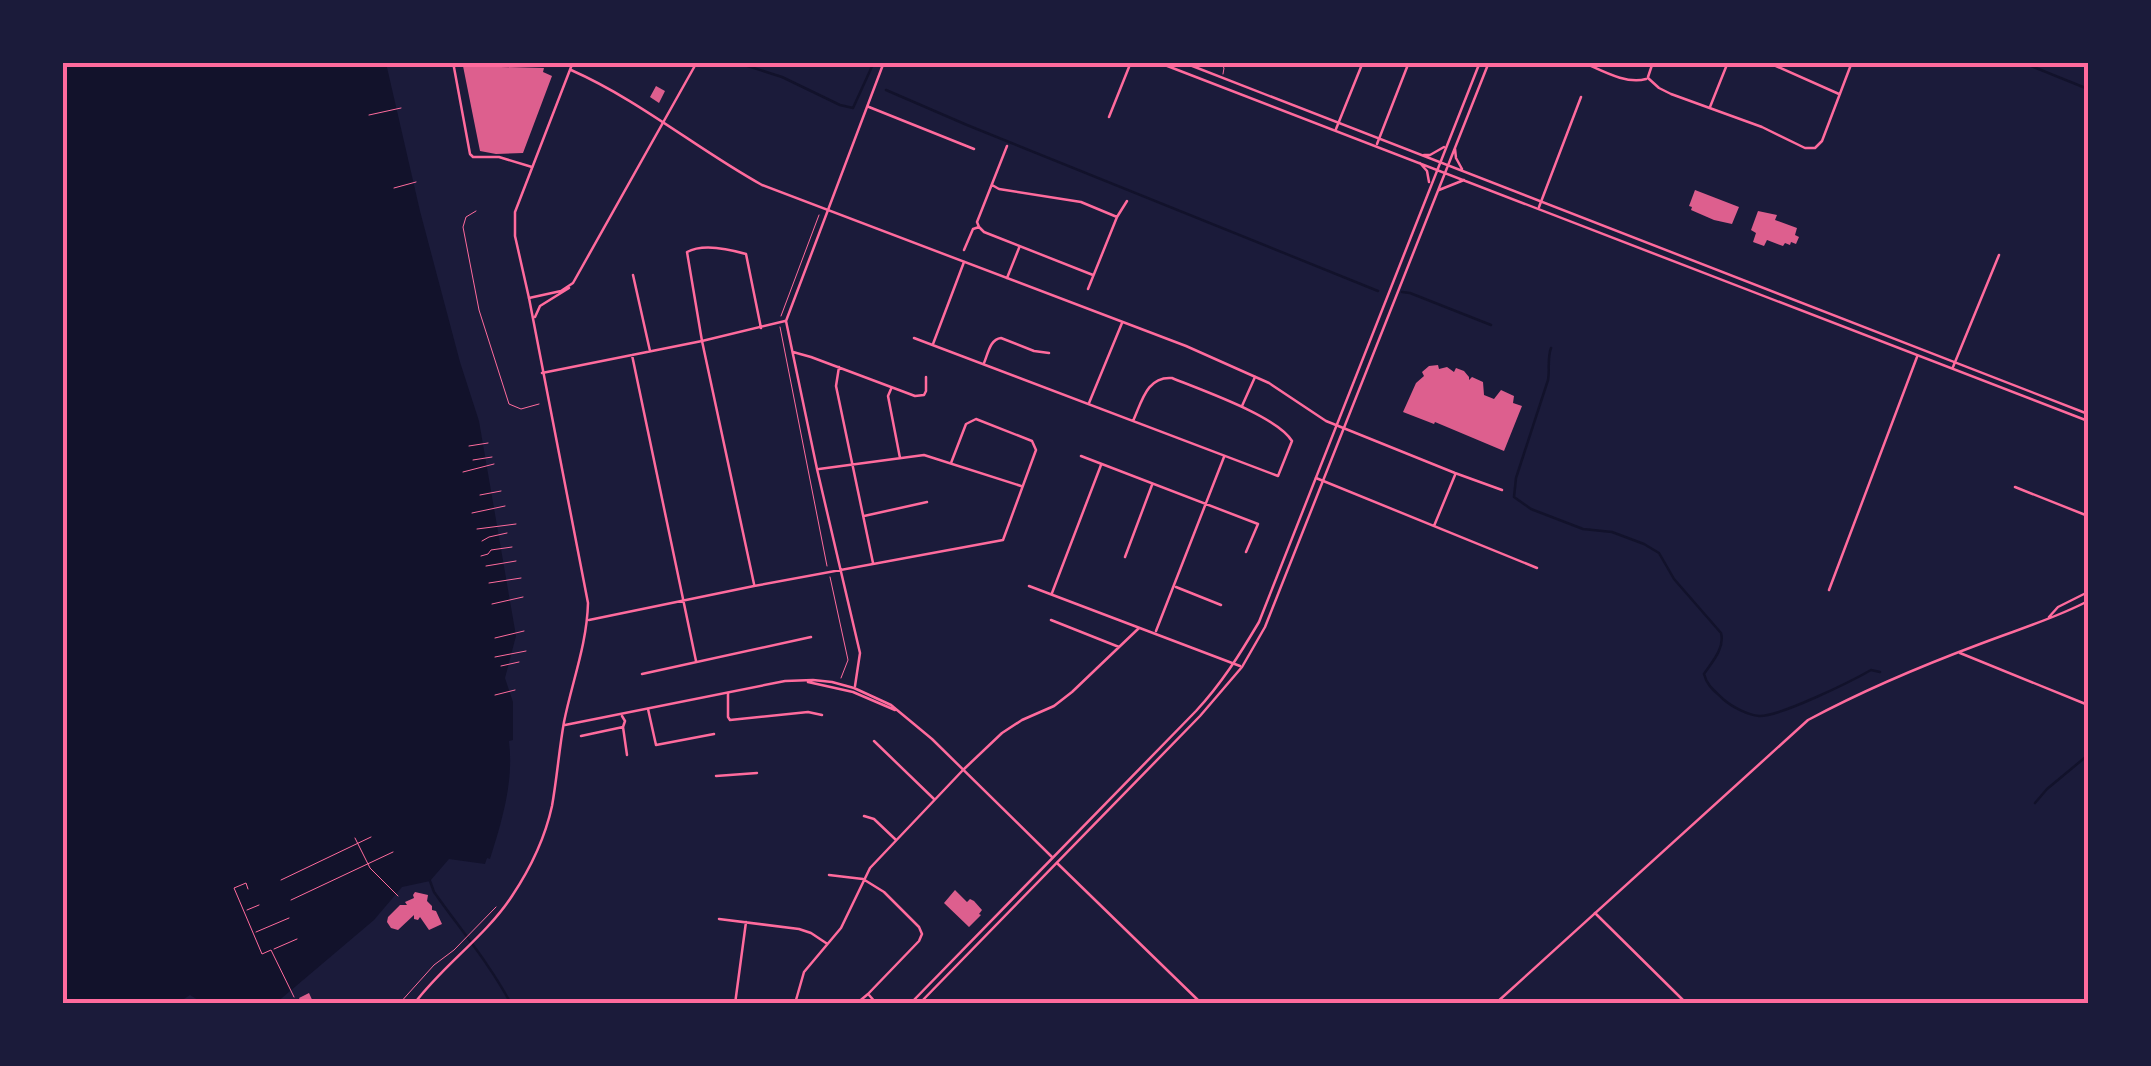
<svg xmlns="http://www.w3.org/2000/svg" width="2151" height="1066" font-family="'Archivo Narrow',sans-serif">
<rect width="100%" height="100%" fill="#1b1b3a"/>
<path fill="#12122b" d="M62 63H386L420 211 460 362 479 421 516 636 505 678 513 702V740L509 741C514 782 502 821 490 859L487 858 485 864 449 859 430 881 402 887 374 920 276 1003H203L190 995 178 1003H63Z"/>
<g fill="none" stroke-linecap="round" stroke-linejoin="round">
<path stroke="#12122b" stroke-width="2.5" d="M735 62 782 77 840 105 853 108 874 62
M2021 62 2088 89
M886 90 967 125 1378 291
M1402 292 1410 293 1491 325
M1551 348C1547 359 1550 369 1548 380L1516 478 1514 497 1531 509 1583 529 1612 532 1644 544 1659 553 1674 579 1721 633C1725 648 1712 662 1704 674 1707 686 1715 691 1723 699 1732 707 1748 715 1759 716 1779 717 1852 681 1871 670L1880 672
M2035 803 2047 789 2088 755
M430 881 434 892C460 929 490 964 511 1004"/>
</g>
<path fill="#dd5f8e" d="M463 66 544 68 543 72 552 76 523 153 496 154 480 151Z
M656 86 665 91 659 103 650 97Z
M1695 190 1739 207 1732 224 1714 220 1691 210 1692 207 1689 206Z
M1758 211 1777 215 1775 220 1797 228 1795 235 1799 237 1796 244 1791 242 1790 245 1785 243 1783 246 1767 240 1764 246 1753 242 1756 233 1751 230Z
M1438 365 1439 369 1447 367 1454 372 1456 368 1464 371 1469 377V380L1472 377 1483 382 1484 395 1494 399 1501 390 1514 396 1513 403 1522 406 1504 451 1435 422 1434 424 1403 412 1416 383 1424 376 1422 372 1429 366Z
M955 890 967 902 970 899 974 901 982 910 979 914 981 915 969 927 944 903Z
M415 892 428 895 427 901 432 906V910L436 911 442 924 429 930 420 917 418 920 414 919V915L398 930 391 928 387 922 388 917 400 905H407L405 902 414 898 413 895Z
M309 993 314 1004H292L300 1000 299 998Z"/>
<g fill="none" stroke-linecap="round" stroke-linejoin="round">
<path stroke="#ff6b9d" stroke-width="1" d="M369 115 401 108
M394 188 416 182
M476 211 466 217 463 227 479 310 509 404 521 409 539 404
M781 316 819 215
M780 327 827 566
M469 446 488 443
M473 460 492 457
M463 472 494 464
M480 495 501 491
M472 513 505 506
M477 529 516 524
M482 541 489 537 507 533
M481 556 488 554 491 550 512 547
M486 566 516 561
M830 577 848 660 841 678
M489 583 521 578
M492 604 523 597
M495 638 524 631
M495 657 526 651
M501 666 519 662
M495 695 515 690
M355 838 370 868 398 896
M281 880 371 837
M248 889 246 883 234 888 262 954 271 950 294 997
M291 900 393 852
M247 910 259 905
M256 932 289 918
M274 949 297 939
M399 1004 434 965 454 950 496 907"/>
<path stroke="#ff6b9d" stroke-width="1" d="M1220 62 1224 68 1223 74"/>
<path stroke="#ff6b9d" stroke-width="2.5" d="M453 62 470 154 473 157H499L532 167
M1582 62C1601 70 1626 85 1646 79
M1767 62 1839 94
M1648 77 1653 62
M1648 78 1659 88 1671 94 1762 127 1805 148H1815L1822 141 1852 62
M869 107 974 149
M1710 107 1728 62
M1109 117 1131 62
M1336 129 1363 62
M1377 144 1409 62
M992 185 999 189 1081 202 1117 217
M1539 207 1581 97
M979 227 984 232 1093 275
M964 250 973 229 979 227 977 222 1007 146
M633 275 650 351
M1007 278 1019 248
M1088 289 1117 217 1127 201
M914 338 1278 476 1292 441C1277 416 1201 390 1172 378 1147 376 1142 401 1133 421
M933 344 964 262
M793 352 811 357 915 396 924 395 926 391V377
M632 355 696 661
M984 363C988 354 990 339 1001 338L1034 351 1049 353
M839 367 836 386 873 563
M542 373 702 341 785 321
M891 389 888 396 900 458
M1089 403 1122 323
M1242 406 1255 377
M1081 456 1258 524 1246 552
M819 469 924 455 1021 486
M1316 478 1537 568
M2015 487 2088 516
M864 516 927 502
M1434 526 1455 475
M1125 557 1152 485
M754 584 702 341 687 252C703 243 729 249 746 254L761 328
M1029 586 1240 666
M1176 587 1221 605
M1829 590 1917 357
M1052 593 1101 465
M589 620 754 586 1003 540 1036 450 1032 441 976 419 966 424 951 463
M1051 620 1119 647
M1156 631 1224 457
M1960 653 2088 705
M642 674 811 637
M855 686 860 653 817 469 786 321 884 62
M728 693V717L730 720 808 712 822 715
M648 709 656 745 714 734
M622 716 625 721 623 727 627 755
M581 736 623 727
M874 741 934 799
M716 776 757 773
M864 816 874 819 895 839
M829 875 863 879 884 892 919 927 922 934 919 941 868 994 856 1004
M1595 913 1687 1004
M719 919 799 929 811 933 826 943
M869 995 877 1004
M735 1004 746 922
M798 1004 796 1000 804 972 841 928 870 868 963 770 1002 733 1022 720 1054 706 1072 692 1139 628"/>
<path stroke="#ff6b9d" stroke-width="2.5" d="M571 70C639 100 697 149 762 185L1186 346 1269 383 1326 421 1455 473 1502 490
M529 298 515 236V212L573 62
M808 682 853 692 895 710
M565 725 785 681 813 680 832 682 854 688 891 705 932 739 1052 857
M1057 863 1202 1004"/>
<path stroke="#ff6b9d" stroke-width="2.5" d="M1157 62 2088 421
M1182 62 2088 414
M1455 149 1456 158 1462 169
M1424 155H1430L1444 147
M1420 163 1427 171 1429 182
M1439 190 1464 180
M535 317 540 306 569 288
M1953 367 1999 255
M2049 617 2058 607 2088 592
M414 1004C443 965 485 937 512 896 530 869 545 838 552 806 557 778 559 750 564 722 572 682 587 644 588 603L529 298 561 291 573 283 697 62
M910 1004 1196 711C1222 683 1240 654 1259 622L1480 62
M919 1004 1200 716 1242 667 1265 627 1489 62
M1495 1004 1808 720C1864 690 1921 666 1980 644 2016 630 2054 619 2088 601"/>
</g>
<rect width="2151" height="1066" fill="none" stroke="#1b1b3a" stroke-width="130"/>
<rect x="65" y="65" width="2021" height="936" fill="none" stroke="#ff6b9d" stroke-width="4"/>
</svg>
